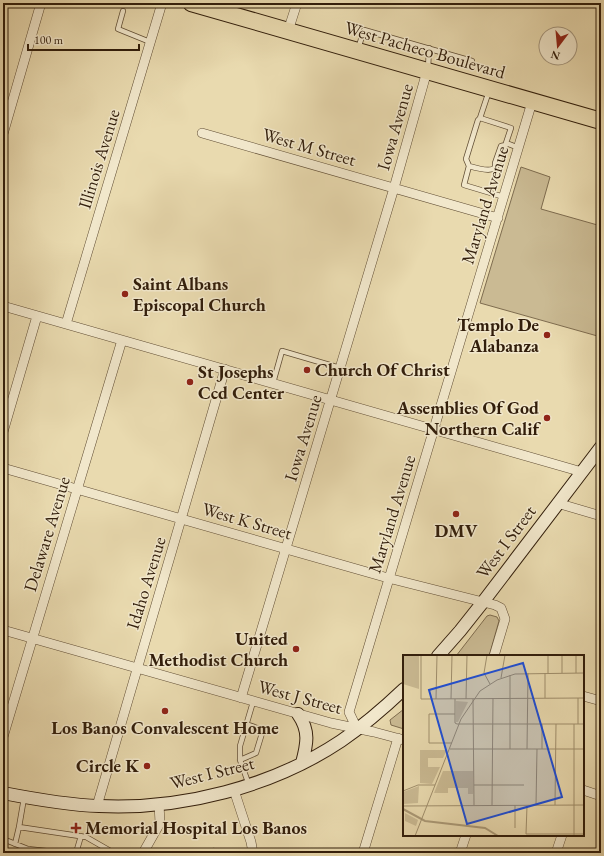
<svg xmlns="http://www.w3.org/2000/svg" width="604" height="856" font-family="'EB Garamond',serif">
<rect width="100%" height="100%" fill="#e9daaf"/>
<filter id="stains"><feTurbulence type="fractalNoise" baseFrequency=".005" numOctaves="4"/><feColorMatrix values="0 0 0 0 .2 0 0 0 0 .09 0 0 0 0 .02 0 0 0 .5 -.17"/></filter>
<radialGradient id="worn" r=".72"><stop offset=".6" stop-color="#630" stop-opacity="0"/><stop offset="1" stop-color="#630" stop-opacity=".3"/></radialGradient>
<path fill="#caba93" stroke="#7e6c4f" d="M521 167 550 177 541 209 601 226V337L480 303Z
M490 615 497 617 499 621 489 656H456L487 616Z
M404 709V729L391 725 390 720Z"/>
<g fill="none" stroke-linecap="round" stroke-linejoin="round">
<defs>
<path id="lane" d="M123 11 118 29 150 42
M358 49 364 30 472 61
M428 69 429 48
M489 91 480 118 478 120 466 159 469 166 464 185 504 197
M480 118 511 128 506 143 519 148
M469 166C499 175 496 169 506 143
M495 168V163L501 146 506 145
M273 383 282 351 340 368
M240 760 256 753 263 730 246 724
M249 785 240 760V746L253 702
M24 798 19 827 86 837 114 853
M3 839 28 849 64 853
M15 844 19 827
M76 853 81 836
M213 853 214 851 217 853"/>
<path id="street" d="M288 31 297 3
M202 133 498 218
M3 134 41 3
M3 306 582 472
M66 324 162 3
M3 432 37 316
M3 468 388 578 495 605 501 608 505 619 494 656
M557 503 601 516
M3 630 331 723 374 732 404 740
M583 696 601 701
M241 698 394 188 427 71
M357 729 349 712 532 102
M3 737 122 340
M234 790 251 842 253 853
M583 790 601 796
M97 806 225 369
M143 853 160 823 159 804
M363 853 398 738
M460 853 466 835
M556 853 562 835"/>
<path id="secondary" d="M438 656 460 631 483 602 601 447
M298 714C310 731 307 744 302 763
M3 793C34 799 67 805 99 806 181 810 272 787 341 741 363 726 384 708 404 689"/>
<path id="highway" d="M191 3 601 121"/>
</defs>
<use href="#lane" stroke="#604d34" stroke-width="6"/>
<use href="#street" stroke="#604d34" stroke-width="10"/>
<use href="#secondary" stroke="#321e0b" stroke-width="14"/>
<use href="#highway" stroke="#321e0b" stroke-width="18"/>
<use href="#lane" stroke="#f1e7cb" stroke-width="4.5"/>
<use href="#street" stroke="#f1e7cb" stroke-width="9"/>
<use href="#secondary" stroke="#f1e7cb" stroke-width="12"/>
<use href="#highway" stroke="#e9daaf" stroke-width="16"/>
</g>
<g fill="#8f2418" stroke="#f1e7cb" stroke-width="1.5">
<circle cx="125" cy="294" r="4"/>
<circle cx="547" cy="335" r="4"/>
<circle cx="307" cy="370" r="4"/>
<circle cx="190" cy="382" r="4"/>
<circle cx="547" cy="418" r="4"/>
<circle cx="456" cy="514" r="4"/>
<circle cx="296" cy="649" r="4"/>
<circle cx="165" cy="711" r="4"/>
<circle cx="147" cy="766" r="4"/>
<path d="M74 822h4v4h4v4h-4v4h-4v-4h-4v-4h4z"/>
</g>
<g text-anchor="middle" stroke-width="3" stroke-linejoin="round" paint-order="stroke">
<g font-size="18" fill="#321e0b" stroke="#f1e7cb">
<text transform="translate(425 50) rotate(16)" y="6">West Pacheco Boulevard</text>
<text transform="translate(395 127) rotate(-74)" y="6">Iowa Avenue</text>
<text transform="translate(309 147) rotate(16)" y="6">West M Street</text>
<text transform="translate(99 159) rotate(-73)" y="6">Illinois Avenue</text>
<text transform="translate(485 205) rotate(-73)" y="6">Maryland Avenue</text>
<text transform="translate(303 438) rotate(-73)" y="6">Iowa Avenue</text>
<text transform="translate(392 514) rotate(-73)" y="6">Maryland Avenue</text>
<text transform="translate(247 521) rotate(16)" y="6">West K Street</text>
<text transform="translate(47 534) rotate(-73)" y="6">Delaware Avenue</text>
<text transform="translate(506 542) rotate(-53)" y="6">West I Street</text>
<text transform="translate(146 583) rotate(-73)" y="6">Idaho Avenue</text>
<text transform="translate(300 697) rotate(15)" y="6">West J Street</text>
<text transform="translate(212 773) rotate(-14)" y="6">West I Street</text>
</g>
<g font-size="18" font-weight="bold" fill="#321e0b" stroke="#f1e7cb" text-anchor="start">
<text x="133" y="290">Saint Albans<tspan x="133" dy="21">Episcopal Church</tspan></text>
<text x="539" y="331" text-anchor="end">Templo De<tspan x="539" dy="21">Alabanza</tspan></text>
<text x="315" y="376">Church Of Christ</text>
<text x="198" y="378">St Josephs<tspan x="198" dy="21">Ccd Center</tspan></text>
<text x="539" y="414" text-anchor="end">Assemblies Of God<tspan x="539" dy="21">Northern Calif</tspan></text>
<text x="456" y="537" text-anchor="middle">DMV</text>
<text x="288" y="645" text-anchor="end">United<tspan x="288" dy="21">Methodist Church</tspan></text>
<text x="165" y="734" text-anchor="middle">Los Banos Convalescent Home</text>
<text x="139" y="772" text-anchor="end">Circle K</text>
<text x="85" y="834">Memorial Hospital Los Banos</text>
</g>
</g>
<g transform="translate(403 655)">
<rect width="181" height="181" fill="#e9daaf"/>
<path d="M0 0H16V34L0 29ZM53 46 65 47 55 67H53ZM17 95H44L40 103H25V112H37L29 129 17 128ZM40 116H70V139H65V133H45V138H31ZM16 131 15 148 0 149V137ZM2 158 15 165 13 171 2 166Z" fill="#caba93"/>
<path fill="none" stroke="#ab9a77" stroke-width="2" d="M0 154 22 166 82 173 95 181"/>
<path fill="none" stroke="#a08f6d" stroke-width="1" d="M18 0V44L181 43M84 0 81 18 87 29M145 18V0M159 18V0M173 18V0M98 23 102 0M142 43V18M33 44 34 0M48 44 49 0M52 44V68L54 69H181M63 44 64 0M70 44 71 150M175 69V43M49 88H26V59H52M47 94H181M107 94V20M124 94 125 18M139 94V69M71 130H121M0 136 15 130H32M89 150 90 43M133 150 134 94M152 150 153 69M0 151 181 150M112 173V150M123 179H181M123 179 124 151M12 181 58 64 77 36 94 25 112 19 181 18M171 181V69"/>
<path fill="#1d4ed8" fill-opacity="0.15" stroke="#1d4ed8" stroke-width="2" d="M120 8 159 142 64 169 26 35Z"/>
<rect width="181" height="181" fill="none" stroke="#321e0b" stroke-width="2"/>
</g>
<rect width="604" height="856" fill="none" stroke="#e9daaf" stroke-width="16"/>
<rect x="4" y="4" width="596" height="848" fill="none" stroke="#321e0b" stroke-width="2"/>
<rect x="8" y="8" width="588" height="840" fill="none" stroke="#321e0b"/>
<g transform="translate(558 46) rotate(196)"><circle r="19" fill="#f1e7cb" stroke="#a5977e"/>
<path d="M0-3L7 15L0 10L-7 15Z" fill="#8f2418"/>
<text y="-6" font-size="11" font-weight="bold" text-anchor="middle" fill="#321e0b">N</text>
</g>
<path d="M28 44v6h111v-6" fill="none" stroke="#321e0b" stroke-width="2"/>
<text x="34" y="44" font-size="12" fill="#321e0b" stroke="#f1e7cb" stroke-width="3" paint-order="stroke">100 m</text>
<rect width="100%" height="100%" filter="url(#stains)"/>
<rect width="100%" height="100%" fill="url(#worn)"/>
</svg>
